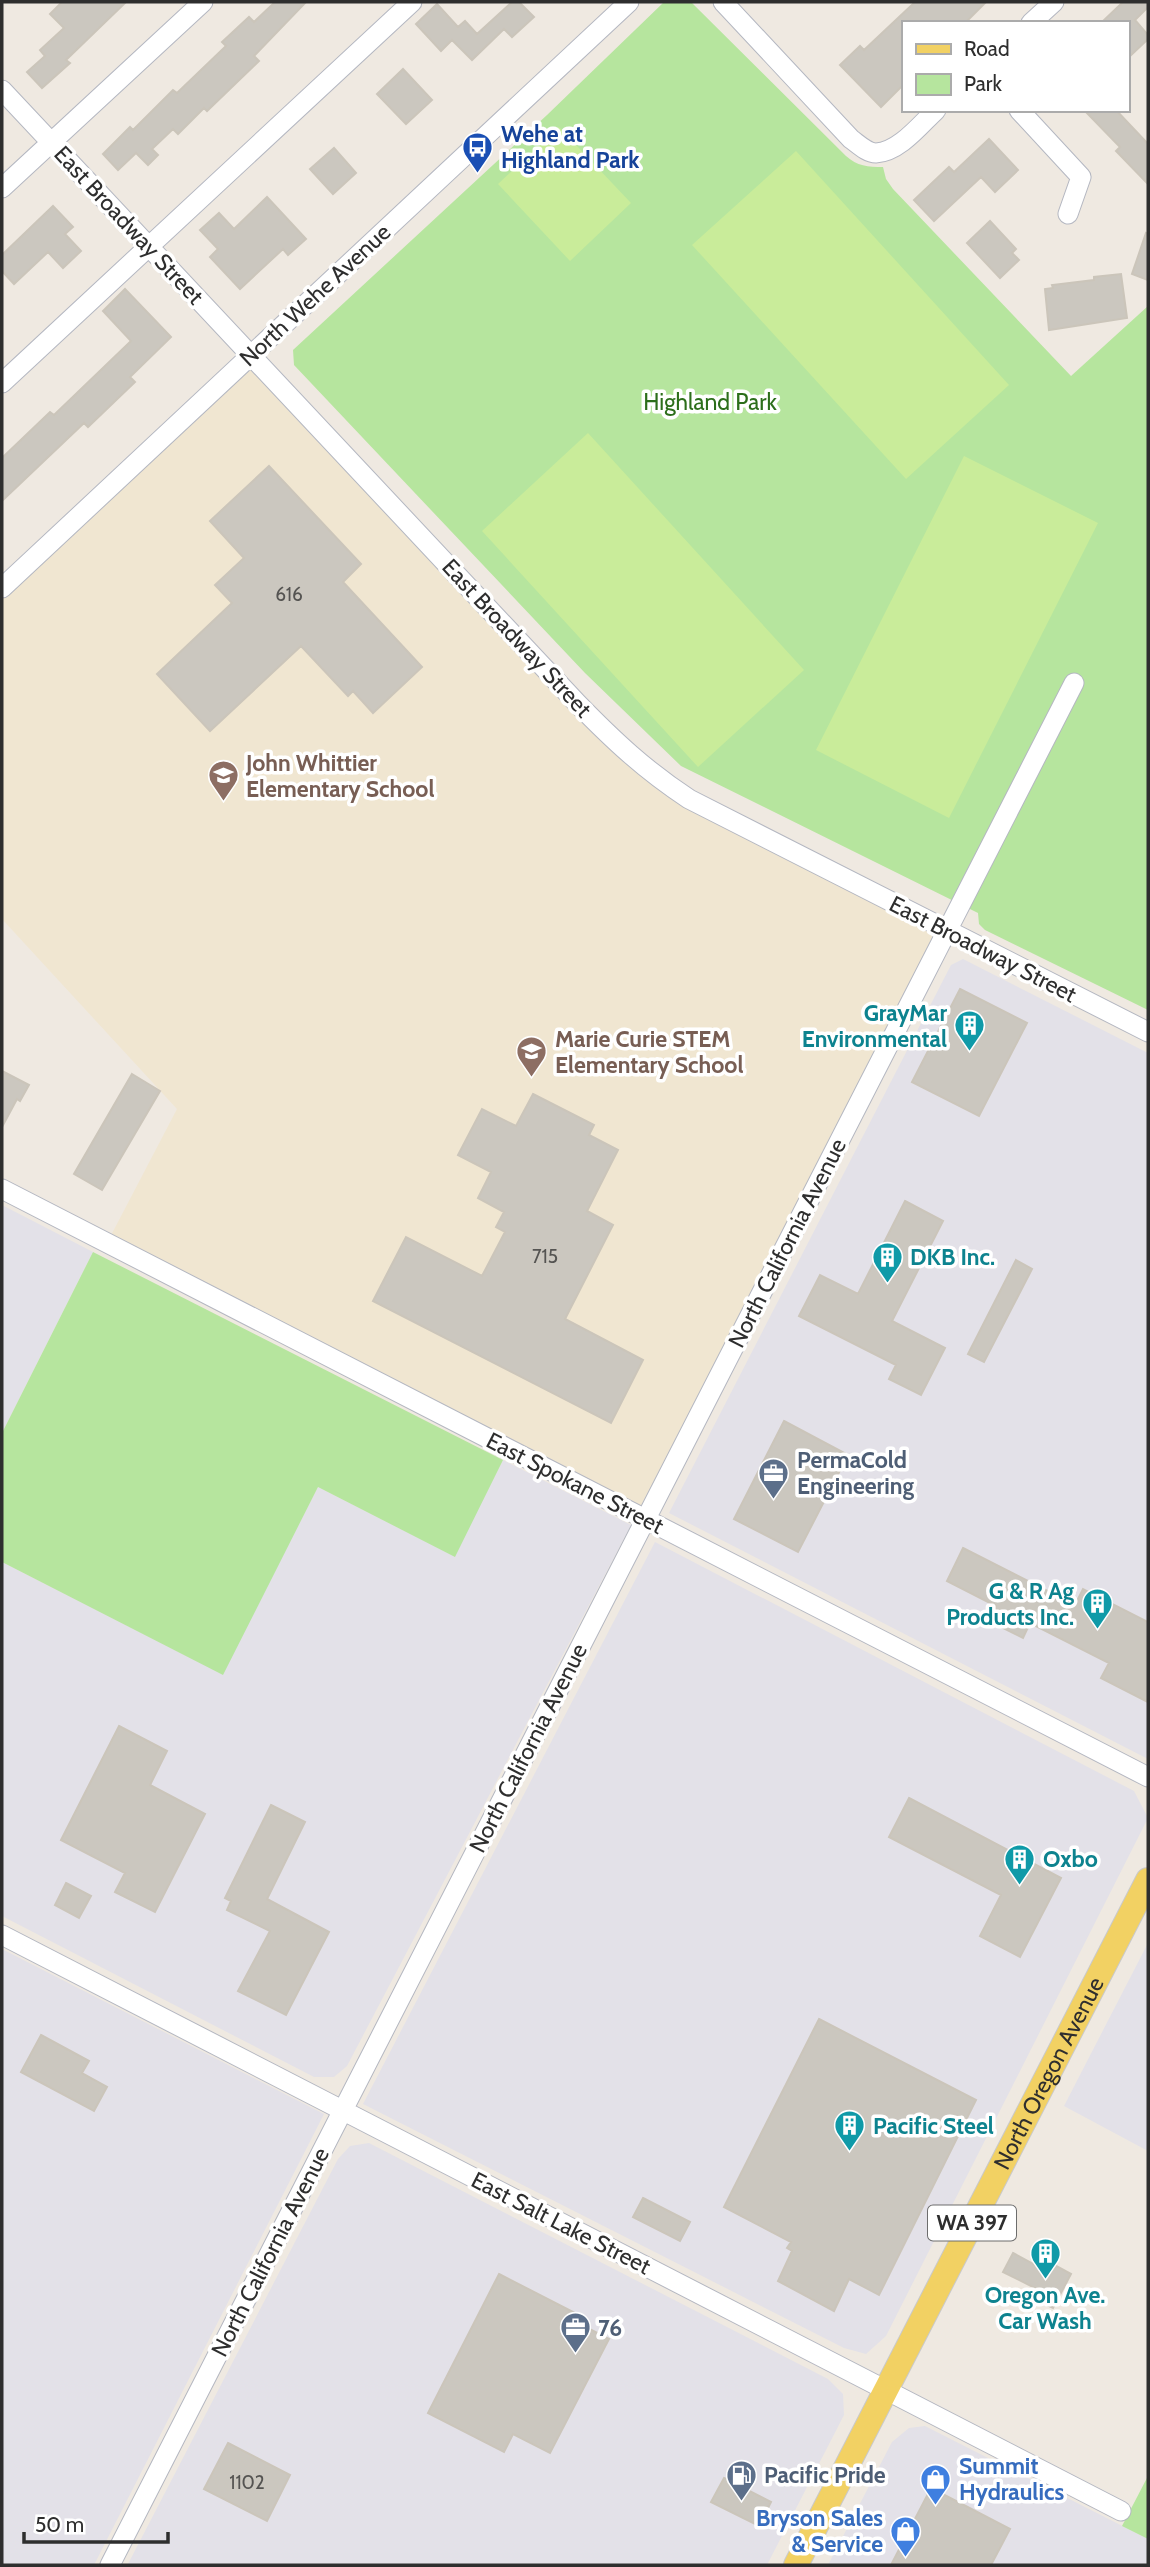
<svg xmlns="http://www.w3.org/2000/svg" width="1150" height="2567" font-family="Cabin,sans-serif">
<rect width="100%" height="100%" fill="#efe9e1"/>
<path fill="#e3e1e8" d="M963 959 1148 1053V1759L669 1513 951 965Z
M2 1205 93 1252 2 1433Z
M503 1460 631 1525 347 2066 334 2077H314L2 1916V1562L222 1674 318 1487 454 1556Z
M655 1542 1134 1791 1148 1818 886 2336 866 2354 844 2348 363 2104Z
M1148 1943V2151L1064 2106Z
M2 1949 324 2114 94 2565H2Z
M369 2143 828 2379 843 2394 844 2415 767 2565 128 2564 338 2159 350 2146Z
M925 2426 1148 2539V2565H828L892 2442 909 2428Z"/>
<path fill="#f0e6d1" d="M251 355 628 754 947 930 646 1519 107 1243 177 1109 2 919V588Z"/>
<path fill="#b6e59e" d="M664 2H691L846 156C857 166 868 167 883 167L886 179 893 189 1071 376 1148 306V1010L985 930 979 924 978 913 681 766 585 673 294 365 293 350 547 115Z
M93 1252 503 1460 455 1557 318 1487 223 1675 2 1562V1433Z
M1148 2476V2539L1122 2526Z"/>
<path fill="#c9ec9a" d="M559 127 631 203 570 261 498 184Z
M796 151 1009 385 906 479 692 245Z
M588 433 804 670 698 767 482 531Z
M964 456 1098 523 949 818 816 750Z"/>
<path fill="#cbc7bf" stroke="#cbc5ba" stroke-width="2" d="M62 2H126L66 60 70 63 42 88 27 72 45 56 40 50 64 28 50 14Z
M275 2H306L254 56 259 61 207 111 204 108 178 134 173 129 152 149 158 155 148 165 136 153 118 170 103 154 130 127 133 130 173 90 177 93 226 46 222 42 249 17 254 22Z
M512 2H519L534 17 512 37 504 29 472 60 452 40 441 51 416 24 437 4 458 27 465 21 477 34Z
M915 2H986L965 23H903V85L881 107 840 65 860 46 864 50Z
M1123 2H1148V7L1135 20 1148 35V39L1127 59V23H1101Z
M403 69 432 100 406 124 377 94Z
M1084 110H1116L1148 144V184L1116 151 1120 147Z
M989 139 1018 170 995 192 981 177 934 221 914 200 949 167 954 172Z
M334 148 356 173 333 194 310 169Z
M267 197 306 239 288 255 283 249 240 289 210 257 218 249 200 230 219 213 234 229Z
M53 206 73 227 65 234 81 251 63 268 48 252 14 284 2 271V255Z
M990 221 1016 249 1012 253 1019 260 1000 278 967 243Z
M1146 233 1148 234V280L1132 274Z
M1121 274 1127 318 1049 330 1045 289 1053 288 1052 285 1094 280V277Z
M125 289 171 337 130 377 135 382 88 427 84 423 2 501V458L50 412 54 415 131 341 103 311Z
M269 466 361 564 343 582 422 667 373 713 353 691 348 696 301 646 210 731 157 674 232 603 215 585 244 558 210 521Z
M960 989 1027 1023 979 1116 912 1082Z
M2 1071 29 1085 20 1101 17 1099 2 1127Z
M132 1074 160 1091 102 1190 74 1174Z
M533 1094 594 1125 589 1135 618 1150 587 1211 613 1225 565 1319 643 1360 611 1423 373 1301 406 1237 482 1276 505 1232 496 1227 504 1212 478 1198 491 1172 458 1155 482 1109 516 1126Z
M905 1201 943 1221 892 1321 945 1348 921 1395 889 1379 896 1365 799 1316 820 1275 858 1294Z
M1016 1260 1032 1269 984 1362 968 1354Z
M784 1421 848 1455 798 1552 734 1519Z
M963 1548 1075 1605 1083 1589 1148 1622V1702L1101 1678 1109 1663 1030 1623 1023 1638 989 1621 996 1606 947 1581Z
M119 1726 167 1751 150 1785 205 1814 155 1912 115 1892 125 1873 61 1840Z
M909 1798 1061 1878 1020 1957 980 1936 1001 1895 889 1837Z
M271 1805 305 1822 267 1899 329 1932 286 2015 238 1991 270 1931 227 1910 231 1901 225 1898Z
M66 1883 91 1896 79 1918 55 1905Z
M819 2019 976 2100 879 2295 849 2279 834 2311 778 2281 792 2251 787 2248 791 2242 724 2207Z
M41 2035 89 2061 82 2073 107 2087 94 2111 21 2072Z
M643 2198 690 2222 680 2241 633 2217Z
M1013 2253 1046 2271 1051 2263 1071 2274 1053 2308 1032 2298 1037 2289 1003 2272Z
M499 2274 575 2313 572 2320 609 2339 550 2453 513 2434 504 2452 428 2413Z
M228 2443 290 2475 267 2521 204 2489Z
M724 2478 771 2502 759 2526 711 2502Z
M931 2488 1010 2529 991 2565H891Z"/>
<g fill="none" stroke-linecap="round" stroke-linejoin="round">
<defs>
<path id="minor" d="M723 2 851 139C858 144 867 153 876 153 899 152 920 125 936 110
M1031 23 1054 2
M2 90 577 703C614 741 645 770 689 799L1148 1032
M1019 110 1081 177 1068 214
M2 188 203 2
M2 383 412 2
M2 588 629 2
M2 1189 1148 1777
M2 1935 1121 2511
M110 2565 1074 683"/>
<g id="major">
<path id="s1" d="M796 2565 1148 1880"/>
</g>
</defs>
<use href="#minor" stroke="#b4b7c1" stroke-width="21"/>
<use href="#major" stroke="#c9c9c9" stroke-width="26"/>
<use href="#minor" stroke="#fff" stroke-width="19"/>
<use href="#major" stroke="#f2d163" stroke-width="24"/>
</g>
<defs>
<symbol id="bus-pin" viewBox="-11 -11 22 30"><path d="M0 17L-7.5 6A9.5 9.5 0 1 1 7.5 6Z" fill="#1a4fb4" stroke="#fff"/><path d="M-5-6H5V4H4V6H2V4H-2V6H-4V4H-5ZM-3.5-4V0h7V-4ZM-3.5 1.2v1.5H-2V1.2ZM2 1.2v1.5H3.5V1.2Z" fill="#fff"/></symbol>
<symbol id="school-pin" viewBox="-11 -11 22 30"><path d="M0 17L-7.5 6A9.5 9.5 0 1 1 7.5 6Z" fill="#8d6e63" stroke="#fff"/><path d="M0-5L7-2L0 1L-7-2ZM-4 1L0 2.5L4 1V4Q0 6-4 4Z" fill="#fff"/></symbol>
<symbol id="building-pin" viewBox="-11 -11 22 30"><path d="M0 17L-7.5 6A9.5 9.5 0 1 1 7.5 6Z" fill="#0f9aa8" stroke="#fff"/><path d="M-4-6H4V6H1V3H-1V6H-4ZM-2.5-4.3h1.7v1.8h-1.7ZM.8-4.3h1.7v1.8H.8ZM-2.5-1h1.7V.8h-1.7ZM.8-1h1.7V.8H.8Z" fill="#fff"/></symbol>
<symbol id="office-pin" viewBox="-11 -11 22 30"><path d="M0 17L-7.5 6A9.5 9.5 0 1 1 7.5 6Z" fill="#5c6f8a" stroke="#fff"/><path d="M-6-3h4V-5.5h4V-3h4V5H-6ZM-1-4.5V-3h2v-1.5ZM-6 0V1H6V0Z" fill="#fff"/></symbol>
<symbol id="fuel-pin" viewBox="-11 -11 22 30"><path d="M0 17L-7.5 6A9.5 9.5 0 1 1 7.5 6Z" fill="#5c6f8a" stroke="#fff"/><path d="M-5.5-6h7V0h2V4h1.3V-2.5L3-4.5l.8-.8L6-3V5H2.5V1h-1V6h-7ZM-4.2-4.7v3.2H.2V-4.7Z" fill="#fff"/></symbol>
<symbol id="shop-pin" viewBox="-11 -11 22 30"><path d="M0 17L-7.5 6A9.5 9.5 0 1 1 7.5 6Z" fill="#3f7fe0" stroke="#fff"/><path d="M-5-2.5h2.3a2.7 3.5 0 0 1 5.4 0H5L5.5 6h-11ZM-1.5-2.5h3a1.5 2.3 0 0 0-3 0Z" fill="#fff"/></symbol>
</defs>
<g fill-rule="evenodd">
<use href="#bus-pin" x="460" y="130" width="35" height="47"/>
<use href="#school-pin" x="206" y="758" width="35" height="47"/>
<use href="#building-pin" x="952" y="1008" width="35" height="47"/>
<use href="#school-pin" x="514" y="1034" width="35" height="47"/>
<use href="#building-pin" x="870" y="1240" width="35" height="47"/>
<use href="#office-pin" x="756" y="1456" width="35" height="47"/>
<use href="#building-pin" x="1080" y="1586" width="35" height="47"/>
<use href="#building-pin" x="1002" y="1842" width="35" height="47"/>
<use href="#building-pin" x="832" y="2108" width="35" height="47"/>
<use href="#building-pin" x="1028" y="2236" width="35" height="47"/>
<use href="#office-pin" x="558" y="2310" width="35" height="47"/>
<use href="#fuel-pin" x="724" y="2458" width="35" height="47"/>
<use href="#shop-pin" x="918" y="2462" width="35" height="47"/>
<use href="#shop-pin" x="888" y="2514" width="35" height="47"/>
</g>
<g text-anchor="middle" stroke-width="7" stroke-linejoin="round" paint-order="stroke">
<g font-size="19" fill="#555452">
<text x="289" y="601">616</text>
<text x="545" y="1263">715</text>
<text x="247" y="2489">1102</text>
</g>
<rect fill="#fff" stroke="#6d6d6d" stroke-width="2" x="928" y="2205.5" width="88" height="35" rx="5"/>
<g font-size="21" font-weight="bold" fill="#2e2e2e">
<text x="972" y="2230">WA 397</text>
</g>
<g font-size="23" font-weight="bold" fill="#164399" stroke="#fff" text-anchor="start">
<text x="501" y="142">Wehe at<tspan x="501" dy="26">Highland Park</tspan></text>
</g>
<g font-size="23" fill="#2e2e2e" stroke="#fff">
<text transform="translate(129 225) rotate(47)" y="8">East Broadway Street</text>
<text transform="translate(315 295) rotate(-43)" y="8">North Wehe Avenue</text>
<text transform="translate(517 638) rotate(47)" y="8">East Broadway Street</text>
<text transform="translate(983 949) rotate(27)" y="8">East Broadway Street</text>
<text transform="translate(787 1243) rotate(-63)" y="8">North California Avenue</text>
<text transform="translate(575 1483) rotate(27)" y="8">East Spokane Street</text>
<text transform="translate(528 1748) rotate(-63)" y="8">North California Avenue</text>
<text dy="8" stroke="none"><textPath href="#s1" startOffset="553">North Oregon Avenue</textPath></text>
<text transform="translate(561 2223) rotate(27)" y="8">East Salt Lake Street</text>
<text transform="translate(270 2252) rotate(-63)" y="8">North California Avenue</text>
</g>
<g font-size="23" fill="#2c6e1b" stroke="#fff">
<text x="710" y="410">Highland Park</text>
</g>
<g font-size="23" font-weight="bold" fill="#785e54" stroke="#fff" text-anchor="start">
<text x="246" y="771">John Whittier<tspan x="246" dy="26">Elementary School</tspan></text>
<text x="555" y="1047">Marie Curie STEM<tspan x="555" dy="26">Elementary School</tspan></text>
</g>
<g font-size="23" font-weight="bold" fill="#0d838f" stroke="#fff" text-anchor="start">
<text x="947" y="1021" text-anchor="end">GrayMar<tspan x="947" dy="26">Environmental</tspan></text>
<text x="910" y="1265">DKB Inc.</text>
<text x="1074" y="1599" text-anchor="end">G &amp; R Ag<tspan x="1074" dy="26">Products Inc.</tspan></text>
<text x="1043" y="1867">Oxbo</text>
<text x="873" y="2134">Pacific Steel</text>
<text x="1045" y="2303" text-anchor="middle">Oregon Ave.<tspan x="1045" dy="26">Car Wash</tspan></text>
</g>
<g font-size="23" font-weight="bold" fill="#4e5e75" stroke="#fff" text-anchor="start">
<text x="797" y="1468">PermaCold<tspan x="797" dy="26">Engineering</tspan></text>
<text x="598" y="2336">76</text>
<text x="764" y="2483">Pacific Pride</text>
</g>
<g font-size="23" font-weight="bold" fill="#366cbe" stroke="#fff" text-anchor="start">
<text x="959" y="2474">Summit<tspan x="959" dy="26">Hydraulics</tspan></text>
<text x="883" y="2526" text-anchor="end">Bryson Sales<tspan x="883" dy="26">&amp; Service</tspan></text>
</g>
</g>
<rect width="1150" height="2567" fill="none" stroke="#2e2e2e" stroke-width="7"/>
<rect x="902" y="21" width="228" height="91" fill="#ffffff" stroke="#ababab" stroke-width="2"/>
<rect x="916" y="44" width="35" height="10" fill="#f2d163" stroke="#ababab" stroke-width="2"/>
<text x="964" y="56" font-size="21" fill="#2e2e2e">Road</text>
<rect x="916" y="74" width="35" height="21" fill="#b6e59e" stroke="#ababab" stroke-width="2"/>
<text x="964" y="91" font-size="21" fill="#2e2e2e">Park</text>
<path d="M24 2532v10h144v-10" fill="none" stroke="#2e2e2e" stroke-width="3.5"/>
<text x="35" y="2532" font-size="21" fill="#2e2e2e" stroke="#ffffff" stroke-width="5" paint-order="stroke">50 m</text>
</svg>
